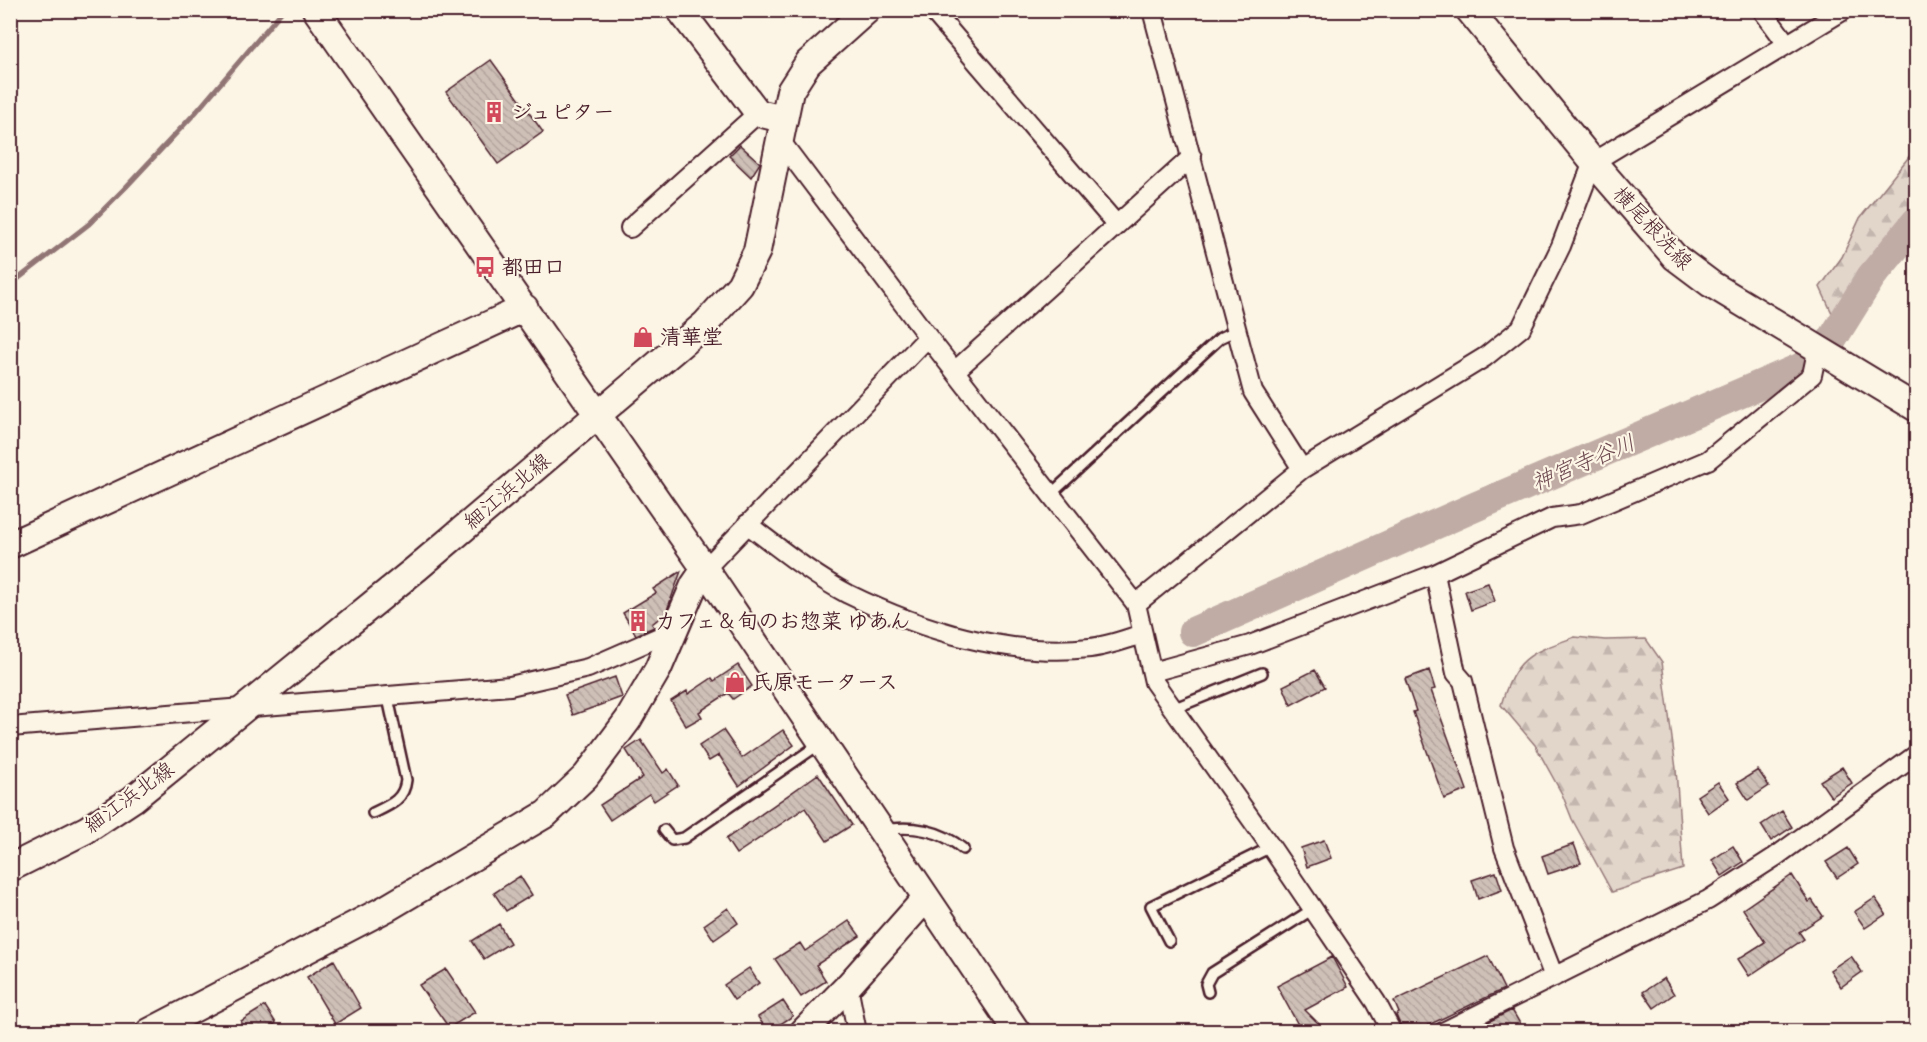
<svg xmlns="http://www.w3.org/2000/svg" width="1927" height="1042" font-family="'Indie Flower','Klee One',sans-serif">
<defs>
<pattern id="forest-firs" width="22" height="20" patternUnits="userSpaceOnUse" patternTransform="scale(1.5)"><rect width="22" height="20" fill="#e2d5ca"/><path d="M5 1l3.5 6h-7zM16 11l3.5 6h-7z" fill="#c3b6ae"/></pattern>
<pattern id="building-back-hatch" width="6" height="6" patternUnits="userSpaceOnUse" patternTransform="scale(1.5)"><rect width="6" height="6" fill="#cfc0b7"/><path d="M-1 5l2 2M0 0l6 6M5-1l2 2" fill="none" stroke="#b3a59e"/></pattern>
</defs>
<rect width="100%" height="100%" fill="#fcf5e5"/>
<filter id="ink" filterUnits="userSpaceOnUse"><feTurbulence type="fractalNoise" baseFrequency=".0167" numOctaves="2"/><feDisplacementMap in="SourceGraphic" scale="12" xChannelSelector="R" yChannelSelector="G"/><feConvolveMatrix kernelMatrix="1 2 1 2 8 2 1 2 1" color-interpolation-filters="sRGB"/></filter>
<g filter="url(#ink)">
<path fill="url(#forest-firs)" stroke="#967a7a" stroke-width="1.5" d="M1916 148V233L1832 313 1820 287 1842 257 1860 218Z
M1575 637 1605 640 1646 639 1662 662 1676 769 1683 869 1612 892 1572 819 1562 794 1535 745 1501 705C1515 657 1530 653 1575 637Z"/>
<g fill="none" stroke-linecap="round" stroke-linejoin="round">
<path stroke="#917474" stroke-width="5" d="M10 285 89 224 126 187 197 111 283 10"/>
<path stroke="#c0aca5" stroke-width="30" d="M1193 632 1477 506 1809 364 1830 343 1871 277 1916 222"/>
</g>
<path fill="url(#building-back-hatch)" stroke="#4a1f2b" stroke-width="1.5" d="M491 60 543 132 498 164 446 92Z
M740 145 760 163 751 177 729 156Z
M681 571 666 613 652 624 654 627 636 635 623 613 656 593 653 589Z
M1488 583 1495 601 1471 610 1465 591Z
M738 665 752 686 733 699 728 693 699 712 702 717 686 726 671 701 687 691 688 694 712 678 714 681Z
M1315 670 1325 687 1291 705 1283 686Z
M1429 670 1435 689 1431 690 1467 790 1444 799 1413 712 1416 711 1405 679Z
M615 677 622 697 573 715 565 695Z
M723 730 742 758 783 730 794 745 739 786 719 755 709 761 699 746Z
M641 740 663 773 668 769 678 785 654 801 649 794 610 820 600 805 643 777 626 750Z
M1842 767 1852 783 1831 797 1820 781Z
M1758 770 1769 786 1748 800 1737 783Z
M818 774 852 825 827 841 805 808 736 854 726 839Z
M1718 782 1729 798 1708 813 1697 796Z
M1782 811 1792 827 1771 841 1761 825Z
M1324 840 1331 858 1307 867 1301 848Z
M1574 844 1581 863 1548 874 1542 856Z
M1733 846 1743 862 1722 876 1712 860Z
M1848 848 1858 864 1837 878 1826 862Z
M1496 872 1502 890 1478 899 1472 880Z
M1792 875 1809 902 1812 900 1823 916 1799 932 1804 939 1749 976 1738 959 1765 942 1743 909Z
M520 876 532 895 506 911 494 893Z
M1875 898 1886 914 1865 928 1854 912Z
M728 908 738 923 714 940 704 925Z
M849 921 860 936 816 965 826 981 801 997 775 959 800 943 805 951Z
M499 924 510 943 484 959 472 941Z
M1488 956 1504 989 1414 1032H1403L1396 1015 1399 1013 1394 1001Z
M1851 956 1862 972 1841 987 1830 970Z
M1332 957 1348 987 1305 1010 1327 1032H1302L1277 986Z
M334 960 361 1008 335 1024 307 977Z
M749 968 759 983 734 1000 724 985Z
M446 969 475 1012 449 1028 419 985Z
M1664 978 1674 994 1654 1008 1643 992Z
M783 1001 793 1016 768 1032 758 1017Z
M265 1006 276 1023 263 1032H247L241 1021Z
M1512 1010 1525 1032H1472L1484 1024Z"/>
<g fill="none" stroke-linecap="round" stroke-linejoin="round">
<defs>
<path id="lane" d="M1051 494 1220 338 1237 330
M1175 708 1262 673
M373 813C390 805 404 800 406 780L388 698
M664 830 672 840 684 838 821 743
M883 830C912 825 941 830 963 849
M1169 941 1151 906 1271 847
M1208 992 1206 984 1212 973 1313 909"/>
<path id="street" d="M932 10 1116 224
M1152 10 1253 392 1302 469
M1762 10 1787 44
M779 139 928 337 1136 604 1154 682 1271 847 1376 1002 1392 1032
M630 228 758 113
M955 371 1192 157
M747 524C779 548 812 575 848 594 921 630 1008 657 1090 648 1108 646 1126 639 1143 634
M705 569 928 337
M1435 574 1456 673 1463 681 1504 848 1554 977
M1136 604 1302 469 1485 357 1521 328 1561 246 1593 162 1844 10
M1152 672 1250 645 1435 574 1552 518 1581 514 1708 460 1812 375 1818 347
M10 727 510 686 588 668 675 630
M848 986 857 1032
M1443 1032 1708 900 1775 857 1916 755"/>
<path id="secondary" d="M316 10 705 569 1017 1032
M680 10 758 113 783 119
M1469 10 1593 162 1675 257 1711 284 1916 408
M10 545 525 308
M10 868 86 830 133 799 417 568 705 324 740 285 757 251 790 91 808 63 867 10
M149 1032 387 908 546 814 586 776 628 720 658 669 694 585 705 569
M803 1032 848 986 925 899"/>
</defs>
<use href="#lane" stroke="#4a1f2b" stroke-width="14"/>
<use href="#street" stroke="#4a1f2b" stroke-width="22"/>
<use href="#secondary" stroke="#4a1f2b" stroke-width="30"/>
<use href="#lane" stroke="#fcf5e5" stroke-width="9"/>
<use href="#street" stroke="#fcf5e5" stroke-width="18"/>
<use href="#secondary" stroke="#fcf5e5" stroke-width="26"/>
</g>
</g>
<defs>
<symbol id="building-bare" viewBox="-9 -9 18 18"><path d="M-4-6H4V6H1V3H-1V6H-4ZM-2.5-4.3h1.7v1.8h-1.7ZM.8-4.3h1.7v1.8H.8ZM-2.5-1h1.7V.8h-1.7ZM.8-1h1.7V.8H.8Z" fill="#d1495b" stroke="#fcf5e5" stroke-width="2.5" paint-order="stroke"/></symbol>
<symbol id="bus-bare" viewBox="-9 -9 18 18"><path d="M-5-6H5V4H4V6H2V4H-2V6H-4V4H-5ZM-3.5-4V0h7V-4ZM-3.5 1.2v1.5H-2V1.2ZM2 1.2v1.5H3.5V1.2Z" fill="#d1495b" stroke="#fcf5e5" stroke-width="2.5" paint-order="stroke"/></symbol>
<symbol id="shop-bare" viewBox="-9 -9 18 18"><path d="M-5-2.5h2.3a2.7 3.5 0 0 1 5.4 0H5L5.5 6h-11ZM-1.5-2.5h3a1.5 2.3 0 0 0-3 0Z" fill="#d1495b" stroke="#fcf5e5" stroke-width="2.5" paint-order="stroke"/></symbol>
</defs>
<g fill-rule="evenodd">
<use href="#building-bare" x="479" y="97" width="30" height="30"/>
<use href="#bus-bare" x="470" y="252" width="30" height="30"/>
<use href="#shop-bare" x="628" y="322" width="30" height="30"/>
<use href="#building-bare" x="623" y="606" width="30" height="30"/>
<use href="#shop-bare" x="720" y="667" width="30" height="30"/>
</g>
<g text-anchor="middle" stroke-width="4.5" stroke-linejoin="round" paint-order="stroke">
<g font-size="21" font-weight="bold" fill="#4a1f2b" stroke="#fcf5e5" text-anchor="start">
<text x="511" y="119">ジュピター</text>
<text x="502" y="274">都田口</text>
<text x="660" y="344">清華堂</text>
<text x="655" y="628">カフェ＆旬のお惣菜 ゆあん</text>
<text x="752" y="689">氏原モータース</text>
</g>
<g font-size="21" fill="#4a1f2b" stroke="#fcf5e5">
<text transform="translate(1653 228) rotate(47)" y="7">横尾根洗線</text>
<text transform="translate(507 491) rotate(-40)" y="7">細江浜北線</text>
<text transform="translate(129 797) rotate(-36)" y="7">細江浜北線</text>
</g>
<g font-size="22" font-style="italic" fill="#6d4950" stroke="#fcf5e5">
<text transform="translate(1583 462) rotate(-23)" y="8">神宮寺谷川</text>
</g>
</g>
<rect width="1927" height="1042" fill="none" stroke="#fcf5e5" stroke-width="36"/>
<rect x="18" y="18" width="1891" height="1006" fill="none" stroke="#4a1f2b" stroke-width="2" filter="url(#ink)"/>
</svg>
